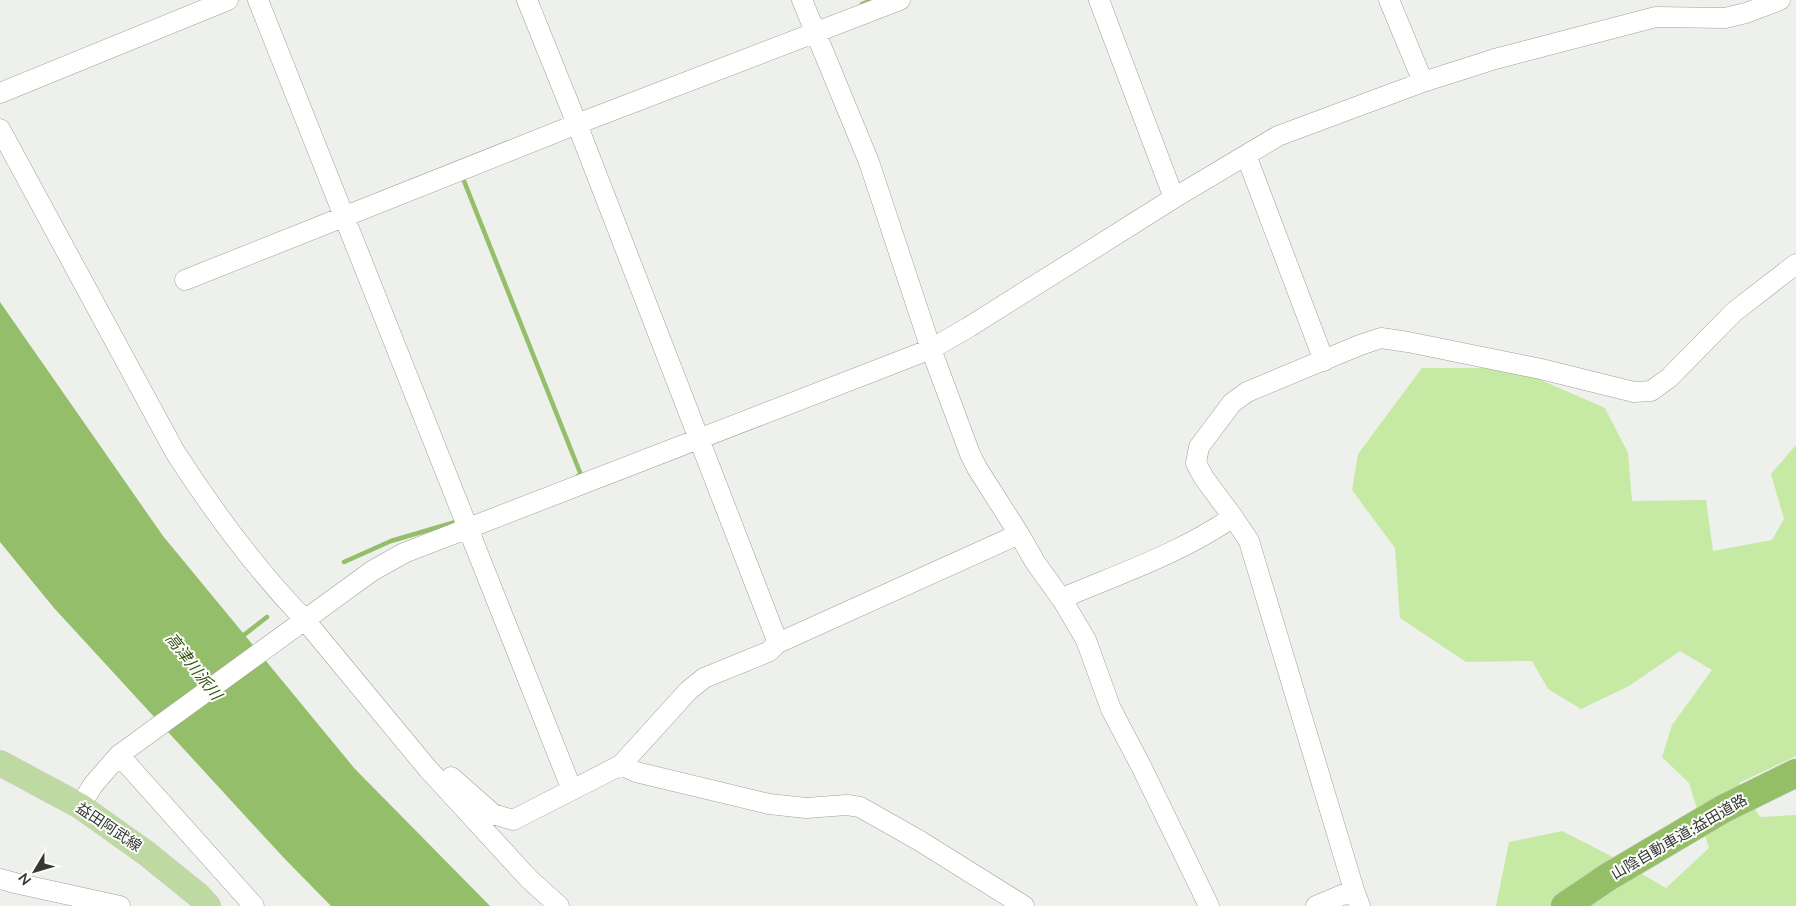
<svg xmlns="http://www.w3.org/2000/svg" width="1796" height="906" font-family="Lato,'Noto Sans JP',sans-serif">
<rect width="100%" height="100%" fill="#eef0ec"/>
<path fill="#c6e9a4" d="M1422 368H1513L1605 408 1628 453 1632 501 1706 500 1713 551 1772 540 1784 519 1771 474 1796 445V756L1739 783 1760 817 1796 815V906H1496L1509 842 1562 831 1611 856 1666 888 1709 848 1689 783 1662 757 1672 725 1712 670 1680 651 1629 686 1581 709 1548 689 1532 661 1466 662 1400 618 1395 548 1352 490 1358 454Z"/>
<path fill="#95be6a" d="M0 302 163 536 355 769 490 906H331L283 857 54 608 0 542Z"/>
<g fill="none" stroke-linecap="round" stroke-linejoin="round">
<path stroke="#95be6a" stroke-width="4.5" d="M862 4 872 0
M462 176 581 475 578 476
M344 562 391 541 459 521
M240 638 267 617"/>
<defs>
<path id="minor" d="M258 0 572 790
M527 0 577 124 778 643
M802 0 869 162 931 349 970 454 977 468 1019 534 1035 562 1063 601 1086 640 1111 709 1141 766 1209 906
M1099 0 1174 198
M1389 0 1423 82
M0 93 228 0
M0 129 175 452C213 511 255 568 304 619L428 769 529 879 559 906
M1246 155 1324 361
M185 280 577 124 900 0
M1063 601 1072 594C1127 571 1184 551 1233 517
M119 755 254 906
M621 765 636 772 769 804 806 808 847 805 860 807 920 841 1024 906
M451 777 493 814 513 820 621 765 688 691 704 678 768 652 778 643 1019 534
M80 806 93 785 119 755 372 571 404 553 931 349 969 327 1174 198 1278 136 1423 82 1495 59 1656 17 1725 18 1746 13 1780 0
M0 879 15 883 120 906
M1354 890 1249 541 1233 517 1204 478 1196 463 1199 447 1232 403 1247 392 1360 345 1381 338 1408 342 1541 369 1634 392 1651 391 1669 378 1734 312 1796 264
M1316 906 1354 890 1360 906"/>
<path id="major" d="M0 763 80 806 146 853 198 895 208 906"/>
<path id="highway" d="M1565 906 1608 877 1723 809 1796 773"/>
</defs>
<use href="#minor" stroke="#9ea09c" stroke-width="21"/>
<use href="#major" stroke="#cbcbca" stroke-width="26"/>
<use href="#highway" stroke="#cbcbca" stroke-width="29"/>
<use href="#minor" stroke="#fff" stroke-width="20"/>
<use href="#major" stroke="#bfd9a3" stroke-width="25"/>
<use href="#highway" stroke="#95bf66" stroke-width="28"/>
</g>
<g text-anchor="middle" stroke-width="4" stroke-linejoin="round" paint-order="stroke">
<g font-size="15" fill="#363735" stroke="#fbfdf9">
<text transform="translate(109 827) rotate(34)" y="5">益田阿武線</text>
<text transform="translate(1679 837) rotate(-30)" y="5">山陰自動車道;益田道路</text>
</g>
<g font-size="16" font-style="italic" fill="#395218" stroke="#fbfdf9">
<text transform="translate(194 666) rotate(52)" y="6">高津川派川</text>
</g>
</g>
<g transform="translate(35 871) rotate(232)" stroke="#fbfdf9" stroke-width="4" paint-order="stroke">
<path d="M0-4L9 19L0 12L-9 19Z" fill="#363735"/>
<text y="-8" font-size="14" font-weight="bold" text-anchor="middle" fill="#363735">N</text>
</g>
</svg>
